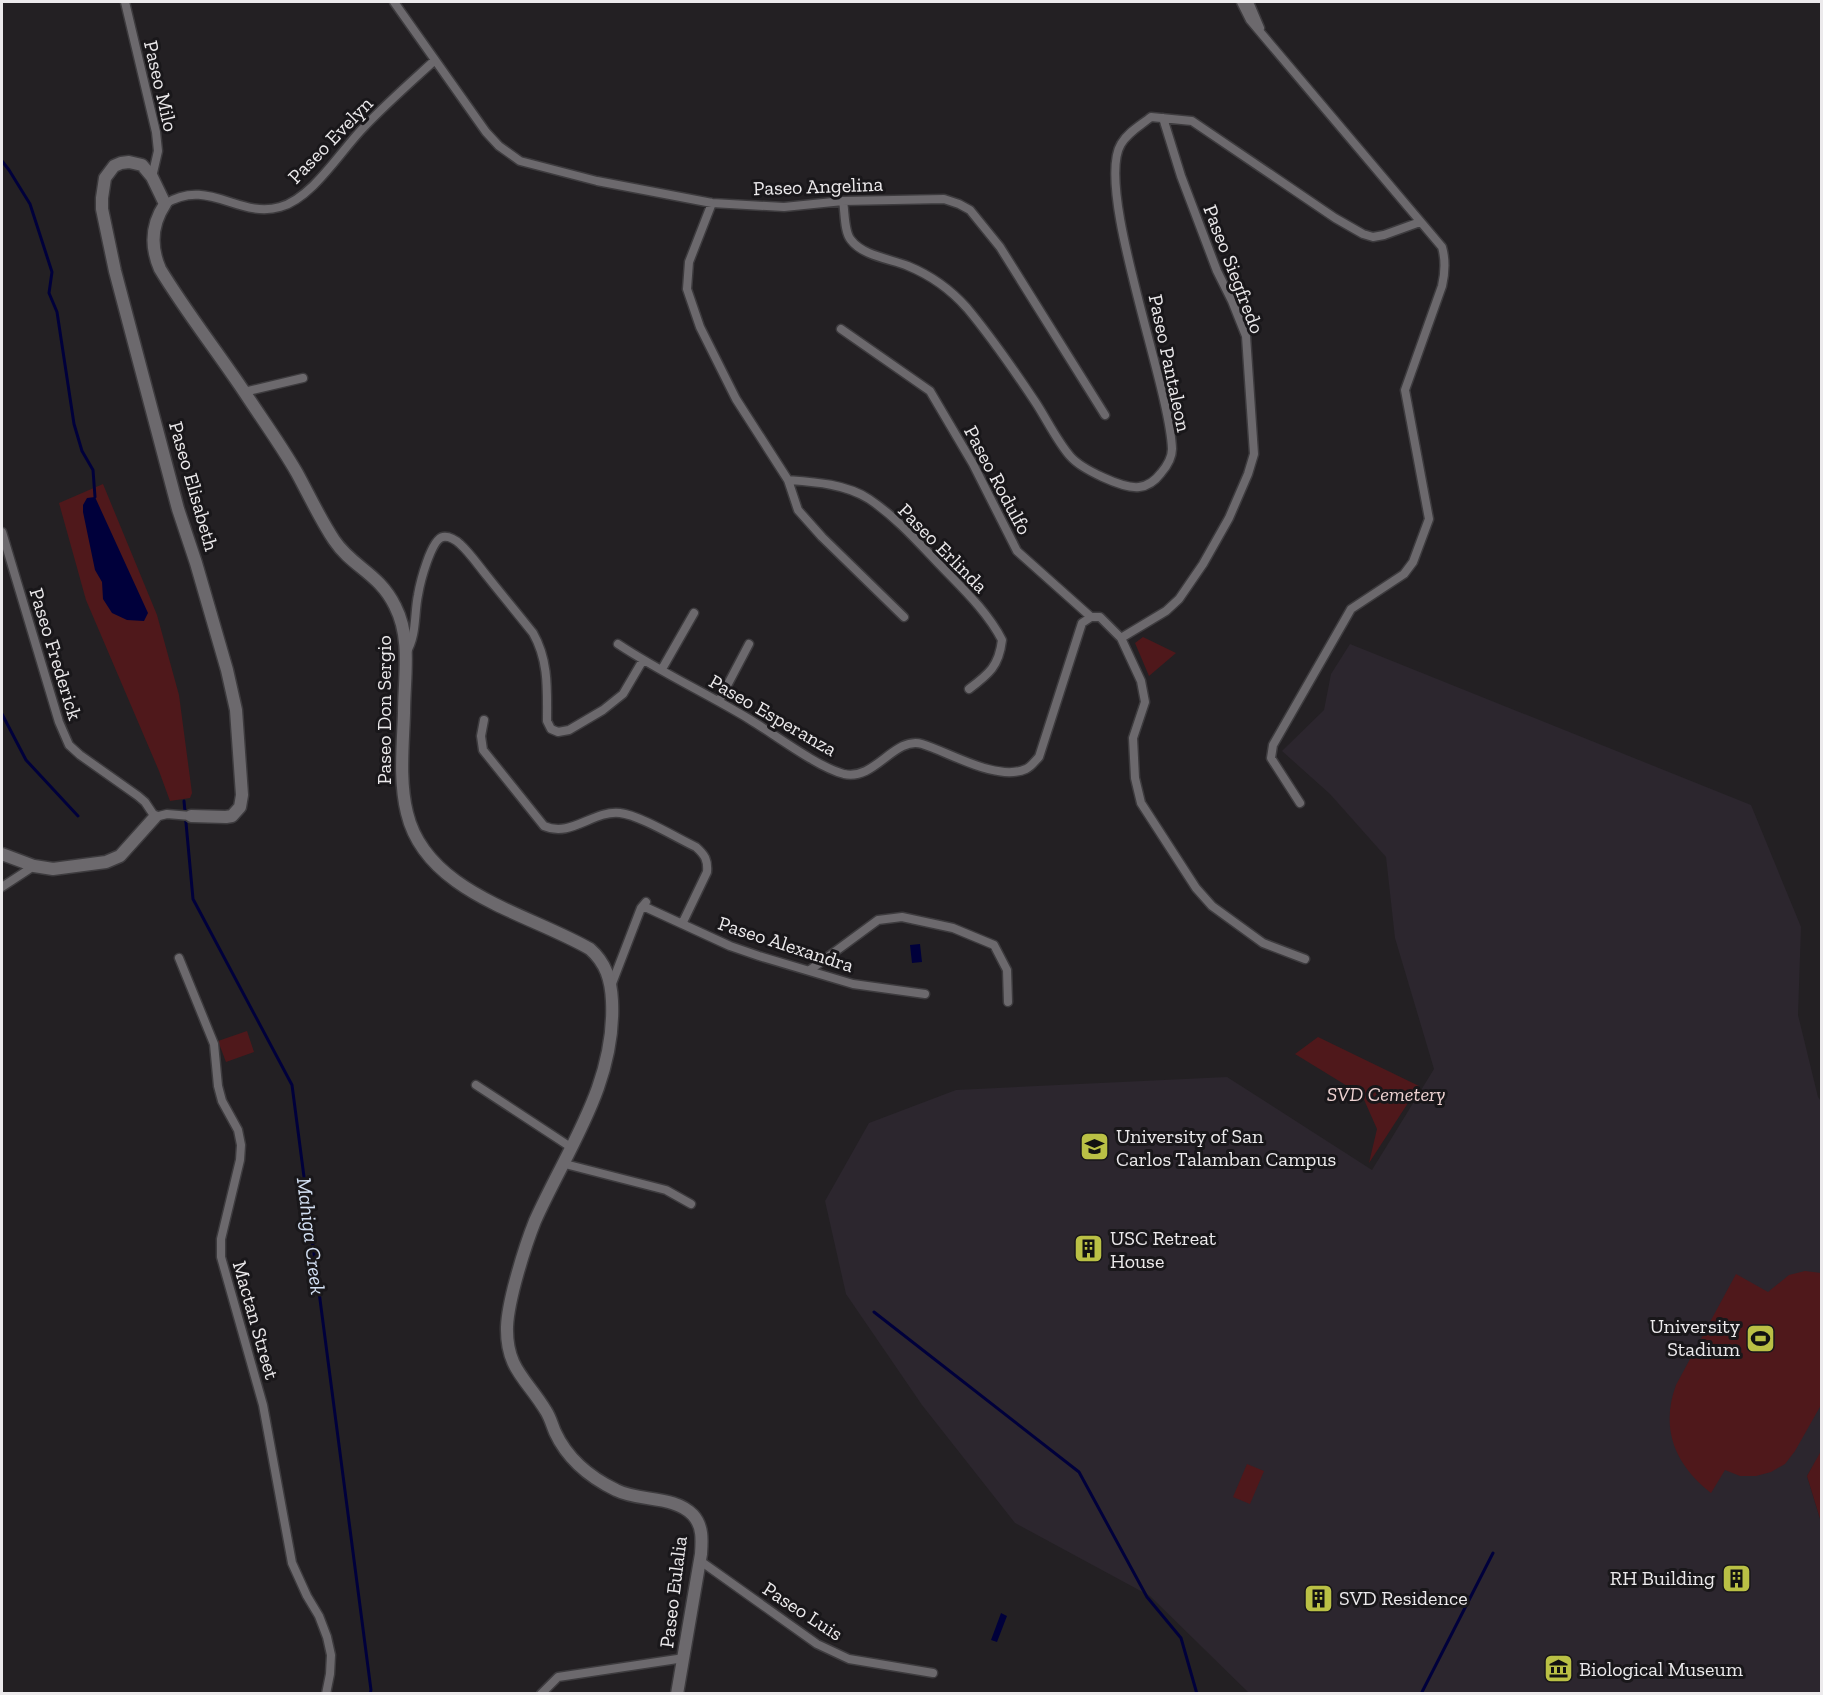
<svg xmlns="http://www.w3.org/2000/svg" width="1823" height="1695" font-family="'Zilla Slab',serif">
<rect width="100%" height="100%" fill="#232023"/>
<path fill="#2c262e" d="M1350 644 1751 805 1801 927 1798 1015 1818 1097 1821 1101 1822 1451 1807 1476 1821 1522V1693H1249L1150 1596 1015 1523 922 1405 846 1294 825 1201 869 1123 956 1090 1227 1077 1372 1170 1434 1069 1395 938 1386 857 1330 794 1282 751 1324 710 1331 674Z"/>
<path fill="#4f181b" d="M103 484 157 615 179 695 192 793 190 798 170 801 159 771 86 600 59 503Z
M1143 637 1176 653 1149 676 1135 643Z
M247 1031 254 1052 226 1062 218 1041Z
M1318 1037 1419 1086 1369 1163 1377 1129 1362 1095 1295 1054Z
M1805 1271 1821 1273V1405L1795 1451 1785 1464 1771 1472 1756 1476H1740L1725 1470 1711 1493C1675 1465 1660 1429 1676 1385L1736 1274 1768 1292 1789 1275Z
M1821 1451H1822L1821 1522 1807 1476Z
M1247 1464 1264 1471 1250 1504 1233 1497Z"/>
<path fill="#00003b" d="M95 497 148 613 144 621 127 620 112 613 103 599 102 582 95 570 83 512V505L87 498Z
M920 944 922 962 912 963 910 945Z
M1001 1613 1007 1616 997 1642 991 1640Z"/>
<g fill="none" stroke-linecap="round" stroke-linejoin="round">
<path stroke="#00003b" stroke-width="3" d="M2 161 9 170 30 204 52 272 49 293 57 312 74 424 82 451 93 470 95 497
M2 714 26 760 78 816
M184 801 193 899 292 1085 371 1690 370 1694
M874 1312 1079 1472 1147 1597 1181 1638 1197 1694
M1421 1694 1493 1553"/>
<defs>
<path id="street" d="M125 2 156 132 158 151 152 177
M394 2 486 132 499 146 520 161 597 181 712 203 784 207 843 201 944 199 959 204 970 210 1000 247 1105 415
M1241 2 1250 20 1442 247C1446 261 1445 273 1442 286L1405 390 1429 519 1413 562 1404 574 1351 609 1273 745 1271 758 1300 803
M1249 2 1260 28
M843 201C845 212 844 232 851 240 863 256 891 259 908 266 930 275 951 290 967 308 992 338 1014 370 1036 403 1047 420 1057 441 1070 456 1081 469 1123 489 1139 487 1148 486 1155 481 1161 473 1167 466 1172 458 1172 449 1170 386 1094 188 1121 144 1128 132 1141 125 1151 117L1192 121 1335 218 1363 234 1373 237 1384 235 1420 222
M712 203 689 262 687 289 700 327 736 399 788 480 798 510 822 537 904 617
M165 204C208 177 239 219 280 207 313 198 341 150 365 126 387 103 411 82 435 60
M841 329 930 391 973 464 1017 551 1091 617H1100L1121 638 1141 681 1145 702 1133 738 1135 778 1141 803 1196 888 1212 906 1263 943 1305 959
M244 392 303 378
M788 480C815 482 846 484 869 499 896 517 918 542 940 565 962 588 987 611 1002 640 999 666 989 674 969 689
M2 532 59 722 69 745 80 755 138 796 145 802 155 817 167 814 191 816
M1121 638 1166 611 1179 599 1203 564 1229 518 1248 474 1254 454 1246 336 1232 301 1217 271 1181 176 1163 118
M618 644C660 672 706 693 749 719 774 734 817 767 844 774 875 781 894 736 922 744 949 752 997 782 1026 769 1031 767 1035 761 1039 757L1082 623 1091 617
M406 653C417 635 414 614 418 595 420 583 431 539 443 537 449 536 456 540 460 544 470 553 478 565 487 576 502 595 518 614 533 633 549 661 547 690 547 721L551 729 558 732 569 730 603 710 623 694 643 660
M662 669 694 613
M719 701 749 644
M484 720 481 736 483 750 544 826C571 838 593 810 620 813 639 815 677 838 696 847 705 855 708 860 707 872L682 924
M2 887 34 866
M643 906 730 946 759 956 853 984 925 994
M179 958 214 1044 218 1086 222 1101 238 1130 241 1145 240 1160 221 1239V1257L263 1405 292 1563 307 1596 319 1616 327 1637 331 1655 330 1674 326 1694
M810 970 878 920 902 917 953 928 994 945 1007 970 1008 1002
M611 986 641 908 646 902
M476 1085 572 1148
M565 1164 666 1190 691 1204
M699 1560 817 1644 849 1659 933 1673
M541 1694 558 1677 684 1658"/>
<path id="secondary" d="M191 816 226 817 232 816 240 807 242 795 236 710 227 670 196 563 178 509 115 271 102 209V198L105 178 114 166 121 163 129 162 142 165 152 177 165 204C151 225 150 246 160 269 186 312 217 351 245 393 262 419 281 445 297 473 309 495 320 519 334 540 352 567 379 573 395 606 412 639 404 677 404 713 403 745 399 781 407 813 426 893 528 913 590 949 606 963 611 980 612 1001 616 1084 567 1149 535 1221 525 1246 508 1300 507 1327 506 1369 527 1379 546 1411 550 1417 552 1425 555 1432 567 1458 589 1477 616 1490 639 1502 674 1495 693 1515 703 1526 702 1540 701 1554L677 1694
M2 854 34 866 53 869 106 862 120 856 155 817"/>
</defs>
<use href="#street" stroke="#3d3b3e" stroke-width="11"/>
<use href="#secondary" stroke="#3d3b3e" stroke-width="15"/>
<use href="#street" stroke="#6c696d" stroke-width="8"/>
<use href="#secondary" stroke="#6c696d" stroke-width="12"/>
</g>
<defs>
<symbol id="university-square" viewBox="-11 -11 22 22"><rect x="-9" y="-9" width="18" height="18" rx="4" fill="#bac045" stroke="#19171a"/><path d="M0-5L7-2L0 1L-7-2ZM-4 1L0 2.5L4 1V4Q0 6-4 4Z" fill="#111"/></symbol>
<symbol id="building-square" viewBox="-11 -11 22 22"><rect x="-9" y="-9" width="18" height="18" rx="4" fill="#bac045" stroke="#19171a"/><path d="M-4-6H4V6H1V3H-1V6H-4ZM-2.5-4.3h1.7v1.8h-1.7ZM.8-4.3h1.7v1.8H.8ZM-2.5-1h1.7V.8h-1.7ZM.8-1h1.7V.8H.8Z" fill="#111"/></symbol>
<symbol id="stadium-square" viewBox="-11 -11 22 22"><rect x="-9" y="-9" width="18" height="18" rx="4" fill="#bac045" stroke="#19171a"/><path d="M0-5a6.5 5 0 1 0 0 10a6.5 5 0 1 0 0-10ZM-3.5-1.8h7v3.6h-7Z" fill="#111"/></symbol>
<symbol id="museum-square" viewBox="-11 -11 22 22"><rect x="-9" y="-9" width="18" height="18" rx="4" fill="#bac045" stroke="#19171a"/><path d="M0-6L6-3V-2H-6V-3ZM-5-1h2V3h-2ZM-1-1h2V3h-2ZM3-1h2V3H3ZM-6 4H6V6H-6Z" fill="#111"/></symbol>
</defs>
<g fill-rule="evenodd">
<use href="#university-square" x="1078" y="1130" width="33" height="33"/>
<use href="#building-square" x="1072" y="1232" width="33" height="33"/>
<use href="#stadium-square" x="1744" y="1322" width="33" height="33"/>
<use href="#building-square" x="1720" y="1562" width="33" height="33"/>
<use href="#building-square" x="1302" y="1582" width="33" height="33"/>
<use href="#museum-square" x="1542" y="1652" width="33" height="33"/>
</g>
<g text-anchor="middle" stroke-width="6" stroke-linejoin="round" paint-order="stroke">
<g font-size="20" fill="#eceaec" stroke="#19171a">
<text transform="translate(161 86) rotate(77)" y="7">Paseo Milo</text>
<text transform="translate(330 140) rotate(-46)" y="7">Paseo Evelyn</text>
<text transform="translate(818 186) rotate(-2)" y="7">Paseo Angelina</text>
<text transform="translate(1234 269) rotate(69)" y="7">Paseo Siegfredo</text>
<text transform="translate(1170 363) rotate(78)" y="7">Paseo Pantaleon</text>
<text transform="translate(998 480) rotate(62)" y="7">Paseo Rodulfo</text>
<text transform="translate(194 486) rotate(74)" y="7">Paseo Elisabeth</text>
<text transform="translate(943 548) rotate(45)" y="7">Paseo Erlinda</text>
<text transform="translate(56 654) rotate(73)" y="7">Paseo Frederick</text>
<text transform="translate(384 710) rotate(-90)" y="7">Paseo Don Sergio</text>
<text transform="translate(773 715) rotate(30)" y="7">Paseo Esperanza</text>
<text transform="translate(786 944) rotate(18)" y="7">Paseo Alexandra</text>
<text transform="translate(256 1320) rotate(74)" y="7">Mactan Street</text>
<text transform="translate(673 1592) rotate(-83)" y="7">Paseo Eulalia</text>
<text transform="translate(803 1611) rotate(33)" y="7">Paseo Luis</text>
</g>
<g font-size="20" font-style="italic" fill="#efd4d3" stroke="#19171a">
<text x="1386" y="1101">SVD Cemetery</text>
</g>
<g font-size="20" fill="#eceaec" stroke="#19171a" text-anchor="start">
<text x="1116" y="1143">University of San<tspan x="1116" dy="23">Carlos Talamban Campus</tspan></text>
<text x="1110" y="1245">USC Retreat<tspan x="1110" dy="23">House</tspan></text>
<text x="1740" y="1333" text-anchor="end">University<tspan x="1740" dy="23">Stadium</tspan></text>
<text x="1715" y="1585" text-anchor="end">RH Building</text>
<text x="1339" y="1605">SVD Residence</text>
<text x="1579" y="1676">Biological Museum</text>
</g>
<g font-size="21" font-style="italic" fill="#d3e0f3" stroke="#19171a">
<text transform="translate(311 1236) rotate(83)" y="7">Mahiga Creek</text>
</g>
</g>
<rect width="1823" height="1695" fill="none" stroke="#eceaec" stroke-width="6"/>
</svg>
